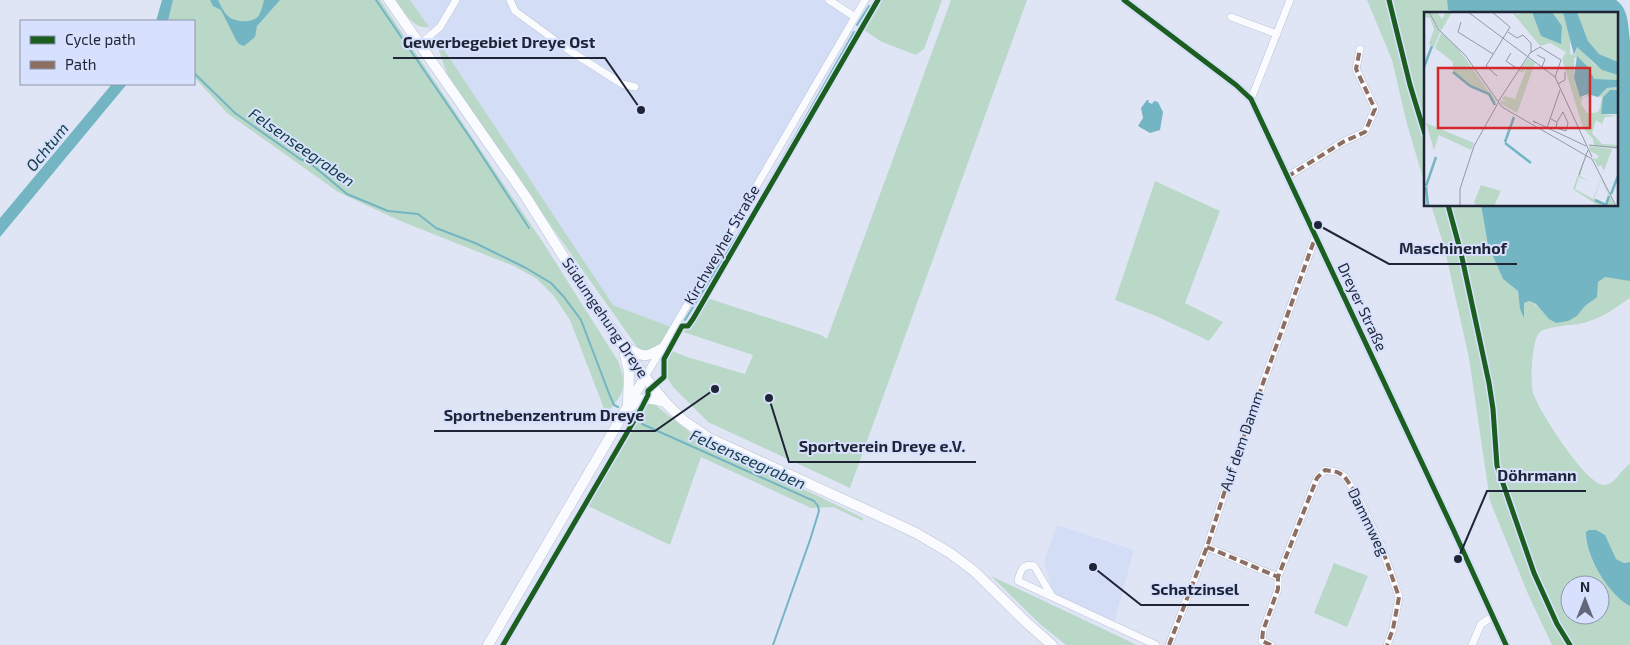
<svg xmlns="http://www.w3.org/2000/svg" width="1630" height="645" font-family="'Exo 2',sans-serif">
<rect width="100%" height="100%" fill="#dfe5f5"/>
<path fill="#d4ddf6" d="M410 0H824L852 18 671 327 613 305Z
M1057 525 1134 550 1114 623 1054 595 1044 562Z"/>
<path fill="#bad8c8" fill-rule="evenodd" d="M173 0H380L544 244 618 361C628 388 624 393 606 414L570 320 553 295 537 279 516 267 398 220 338 192 227 113 194 77V21H168Z
M396 0H410L429 27C413 30 404 11 396 0Z
M881 0H942L924 49 916 55 882 42 864 30Z
M951 0H1027L850 488 708 422 673 387 667 378 664 370 666 357 670 350 687 357 745 374 753 355 683 332 689 327 707 298 821 335 827 339Z
M1367 0H1447L1448 10 1458 12V14H1425V185L1407 124 1392 60Z
M439 42 613 305 671 327C663 339 656 353 640 351L451 85 439 51Z
M1155 181 1220 211 1185 303 1223 322 1209 341 1156 316 1115 300Z
M1431 205H1481L1488 245 1503 279 1518 291 1520 308 1524 316V303L1529 301C1541 306 1545 317 1556 323L1577 316 1584 307 1590 303 1598 282 1605 276 1630 281V298C1614 309 1599 320 1579 324 1570 325 1544 327 1539 333 1532 341 1530 382 1533 393 1539 411 1586 485 1604 485 1615 485 1621 469 1630 464V562L1624 563 1616 559 1612 553 1586 532C1585 561 1608 585 1627 604L1630 606V645H1552L1528 594 1490 501 1469 358 1444 246ZM1570 585H1600V615H1570Z
M650 403 654 404 697 438 720 451 812 493 863 518V521L833 507 811 508 701 457 670 545 586 505 646 405Z
M1334 563 1368 576 1347 627 1314 613Z
M991 576 1137 645H1066L1040 624Z"/>
<path fill="#73b5c3" d="M162 0H173L168 21H156Z
M210 0H218C221 6 224 13 229 17 235 22 254 24 259 15 261 11 263 5 264 0H280L257 26 255 37 244 46 239 44 236 40 221 10 213 6Z
M1447 0H1616C1629 9 1628 26 1630 41V281L1605 277 1598 282 1597 297 1584 307 1577 316 1568 321 1556 323 1549 319 1536 304 1529 301 1524 303V318L1520 309 1518 291 1503 279 1488 245 1481 205H1616V14H1458V12L1448 10Z
M112 84H127L0 237V218Z
M1147 100H1149L1148 102 1152 104 1154 101 1158 102 1163 112 1160 130 1150 133 1138 126 1143 118 1141 108Z
M1589 530H1596L1605 535 1616 559 1624 563 1630 562V606C1609 595 1585 556 1586 532Z"/>
<g fill="none" stroke-linecap="round" stroke-linejoin="round">
<path stroke="#73b5c3" stroke-width="2" d="M376 0 473 142 529 228
M857 25 869 6
M194 73 235 113 300 159 310 163 347 194 388 211 418 214 436 228 475 243 526 268 551 283 564 297 581 320 610 396 614 405 618 407
M685 320 754 209 854 32
M642 424 814 501 818 506 819 511 810 540 773 645"/>
<defs>
<path id="minor" d="M510 0 515 11 567 49 622 84 635 87
M829 0 855 17
M1124 0 1236 85 1251 99 1453 529 1506 645
M1231 17 1277 34
M419 45 440 27 456 0
M1251 99 1290 0
M1287 177 1343 142 1365 132 1375 109 1356 69 1360 49
M645 377 865 0
M1207 547 1278 577
M1052 596 1034 566C1023 563 1020 571 1018 581L1156 645
M1169 645 1207 547 1229 478 1315 238
M1271 645 1262 641 1263 631 1278 589V577L1317 478 1325 470 1337 472 1344 476 1356 493 1381 545 1399 597 1393 629 1387 645
M1472 645 1481 624 1492 617"/>
<path id="secondary" d="M389 0 526 197 587 294 645 377 665 402 683 420 709 438 873 513 916 533 950 553 974 571 1027 623 1052 645
M626 347C641 356 645 359 661 349
M625 354 629 372 628 404
M630 407C642 396 650 398 665 402
M488 645 645 377"/>
</defs>
<use href="#minor" stroke="#bdc3d2" stroke-width="8"/>
<use href="#secondary" stroke="#bdc3d2" stroke-width="11"/>
<use href="#minor" stroke="#fafbfe" stroke-width="7"/>
<use href="#secondary" stroke="#fafbfe" stroke-width="10"/>
<path stroke="#8d6e63" stroke-width="4" stroke-dasharray="8 4" stroke-linecap="butt" d="M1287 177 1343 142 1365 132 1375 109 1356 69 1360 49
M1207 547 1278 577
M1169 645 1207 547 1229 478 1315 238
M1271 645 1262 641 1263 631 1278 589V577L1317 478 1325 470 1337 472 1344 476 1356 493 1381 545 1399 597 1393 629 1387 645"/>
<defs>
<path id="cycleway" d="M1124 0 1236 85 1251 99 1453 529 1506 645
M1389 0 1410 85 1425 134
M1448 205 1461 253 1489 383 1493 409 1497 466 1534 573 1557 624 1570 645
M503 645 642 407 648 395V391L664 377V359L682 326H688L693 319 878 0"/>
</defs>
<use href="#cycleway" stroke="#d7e1fd" stroke-width="8"/>
<use href="#cycleway" stroke="#1b5e20" stroke-width="5"/>
</g>
<g text-anchor="middle" stroke-width="4" stroke-linejoin="round" paint-order="stroke">
<g font-size="15" fill="#1f2536" stroke="#d7e1fd">
<text transform="translate(722 245) rotate(-60)" y="5">Kirchweyher Straße</text>
<text transform="translate(1362 307) rotate(65)" y="5">Dreyer Straße</text>
<text transform="translate(605 318) rotate(56)" y="5">Südumgehung Dreye</text>
<text transform="translate(1242 441) rotate(-71)" y="5">Auf dem Damm</text>
<text transform="translate(1368 522) rotate(64)" y="5">Dammweg</text>
</g>
<g font-size="16" font-style="italic" fill="#123c42" stroke="#d7e1fd">
<text transform="translate(47 147) rotate(-51)" y="6">Ochtum</text>
<text transform="translate(302 147) rotate(35)" y="6">Felsenseegraben</text>
<text transform="translate(748 459) rotate(24)" y="6">Felsenseegraben</text>
</g>
</g>
<g transform="translate(1424 12)">
<rect width="194" height="194" fill="#dfe5f5"/>
<path d="M0 0H4L16 20 10 35 5 32 10 17 6 6 0 5ZM5 0H13L18 7 22 0H28L17 19ZM88 0 95 3 96 0H108L117 24 137 31 138 14 128 0H139L150 30V39L146 28V42L151 43 153 34 171 53 194 63V68H170L166 57 157 52 154 45 150 46V68L156 84 160 86 164 82 174 85 183 76 194 75V78H186L179 85V102L194 104 181 105 178 112 172 108 168 121 178 132 194 133V136L170 134 169 127 159 116 138 47 142 40 126 31 116 34ZM167 83 178 85 175 99 170 101H163L157 92 158 87ZM153 0H194V50L175 42 164 29ZM17 21 33 35 72 89 70 94 64 82 45 74 29 60V50L11 36ZM104 46 111 51 93 101 77 92 76 88 83 90 78 87 80 84 91 87 104 53 99 61 95 59ZM2 111 50 131 47 138 15 123 10 138ZM165 134 188 137 180 159 177 153 174 155 169 146 173 147 175 144 166 139ZM161 143 156 164 167 170 155 165 151 177 169 187 177 167 191 194H175L149 177ZM177 168 185 184 182 192 170 187ZM57 173 77 179 70 194H53L50 190Z" fill="#bad8c8" fill-rule="evenodd"/>
<path d="M108 0H128L138 14 137 32 117 24ZM139 0H153L164 29 175 42 194 50V63L178 58 153 35 150 43ZM153 44 165 56 170 67 194 68V75L183 76 174 85 164 82 156 85 150 66ZM186 78H194V102H177L179 85Z" fill="#73b5c3"/>
<path fill="none" stroke="#73b5c3" stroke-width="2.5" d="M0 55 8 34M29 60 46 74 65 82 71 93M81 130 90 105M81 131 107 151M2 174 12 145M2 175 4 194M187 182 194 164M171 188 182 193 185 184"/>
<path fill="none" stroke="#9298a9" stroke-width="1" d="M5 0 15 18 41 43 78 95 168 147 192 194M44 0 131 65 168 145M68 0 86 15 62 54 73 64M37 10 34 20 69 42M84 20 93 26 99 23 107 31V41M87 41 82 49 94 57M113 43 121 47 118 55M131 65 137 48M134 72 141 68V60M74 90 106 41 116 35 137 48M127 107 133 110 139 100 144 111 142 119 132 116 133 110M112 111 109 109 162 134M123 116 136 78M165 133 194 136M155 163 164 138M36 194V177L50 134 74 91"/>
<path fill="#d62828" fill-opacity="0.15" stroke="#d62828" stroke-width="2.5" d="M14 56H166V116H14Z"/>
<rect width="194" height="194" fill="none" stroke="#1f2536" stroke-width="2.5"/>
</g>
<path fill="none" stroke="#1f2536" stroke-width="2" d="M641 110L605 58H393M1318 225L1389 264H1517M715 389L655 431H434M769 398L789 462H976M1458 559L1487 491H1586M1093 567L1141 605H1249"/>
<g fill="#1f2536" stroke="#d7e1fd" stroke-width="2">
<circle cx="641" cy="110" r="5"/>
<circle cx="1318" cy="225" r="5"/>
<circle cx="715" cy="389" r="5"/>
<circle cx="769" cy="398" r="5"/>
<circle cx="1458" cy="559" r="5"/>
<circle cx="1093" cy="567" r="5"/>
</g>
<g font-size="16" text-anchor="middle" font-weight="bold" fill="#1f2536" stroke="#d7e1fd" stroke-width="4" stroke-linejoin="round" paint-order="stroke">
<text x="499" y="48">Gewerbegebiet Dreye Ost</text>
<text x="1453" y="254">Maschinenhof</text>
<text x="544" y="421">Sportnebenzentrum Dreye</text>
<text x="882" y="452">Sportverein Dreye e.V.</text>
<text x="1537" y="481">Döhrmann</text>
<text x="1195" y="595">Schatzinsel</text>
</g>
<rect x="20" y="20" width="175" height="65" fill="#d7e1fd" stroke="#8d96ad"/>
<rect x="30" y="36" width="25" height="8" fill="#1b5e20" stroke="#8d96ad"/>
<text x="65" y="45" font-size="15" fill="#1f2536">Cycle path</text>
<rect x="30" y="61" width="25" height="8" fill="#8d6e63" stroke="#8d96ad"/>
<text x="65" y="70" font-size="15" fill="#1f2536">Path</text>
<g transform="translate(1585 600)"><circle r="24" fill="#d7e1fd" stroke="#8d96ad"/>
<path d="M0-4L9 19L0 12L-9 19Z" fill="#626879"/>
<text y="-8" font-size="14" font-weight="bold" text-anchor="middle" fill="#1f2536">N</text>
</g>
</svg>
